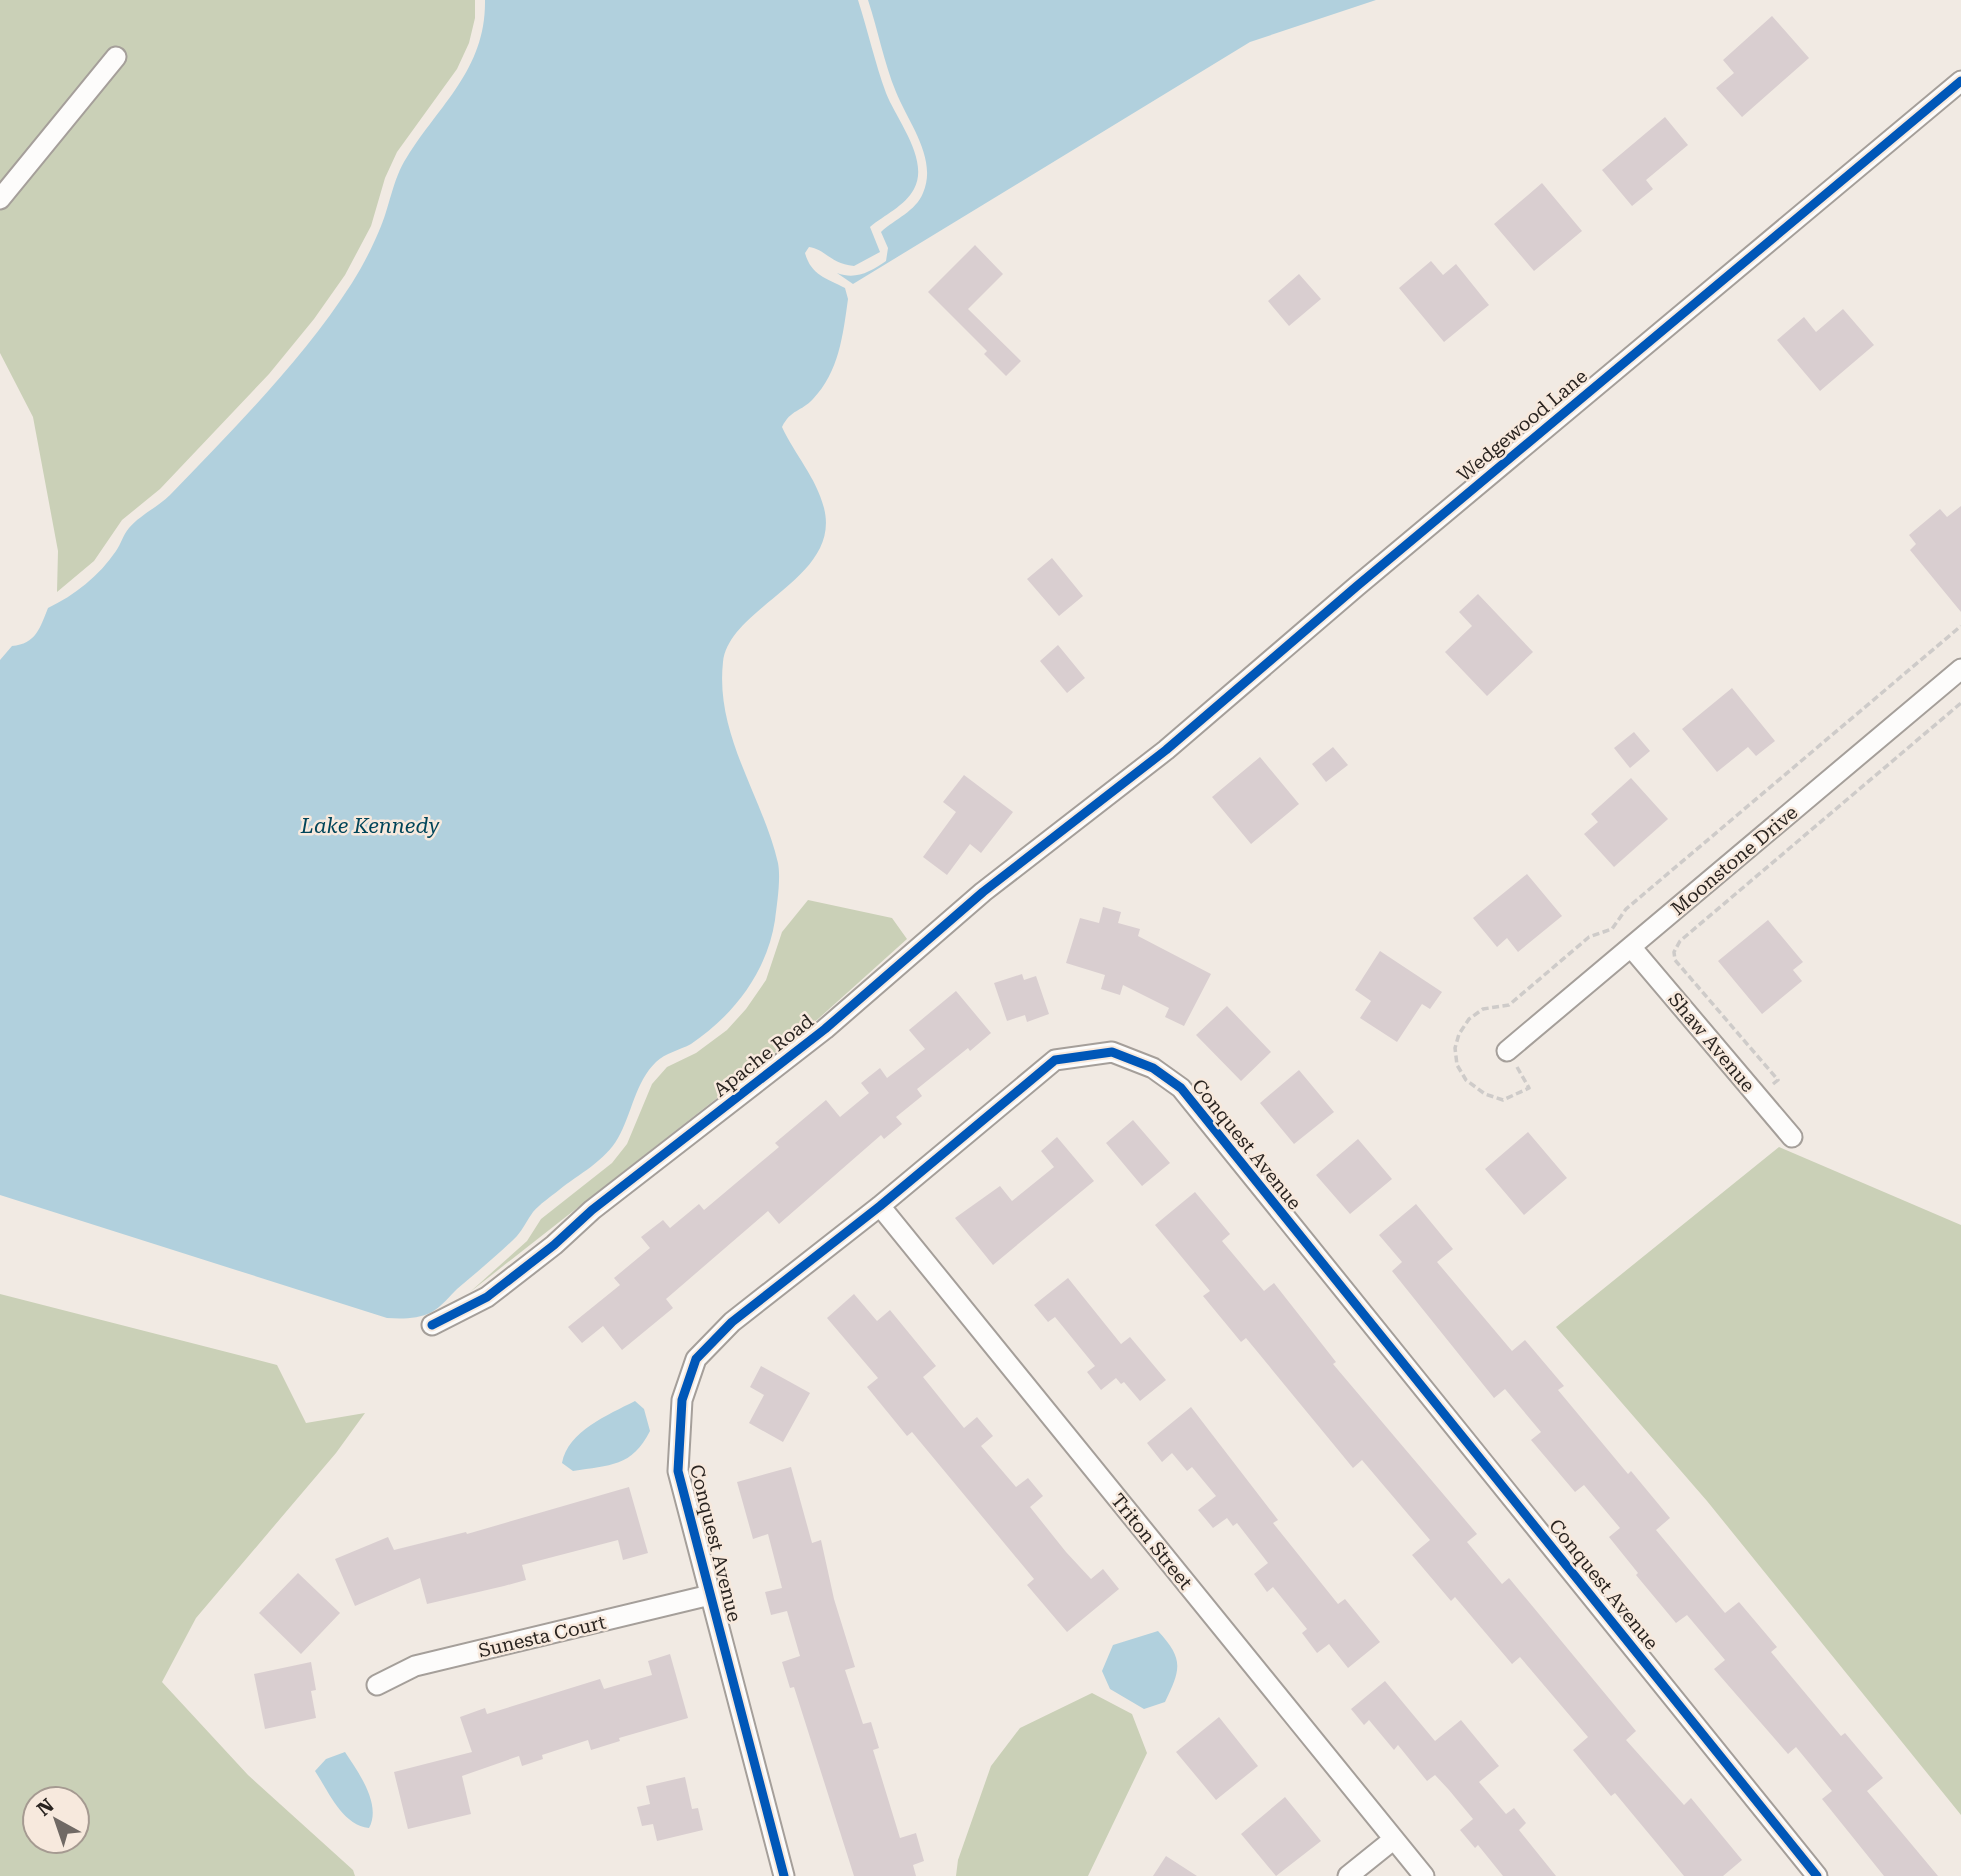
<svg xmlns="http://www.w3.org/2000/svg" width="1961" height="1876" font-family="'Roboto Serif',serif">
<rect width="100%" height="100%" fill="#f1eae3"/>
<path fill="#cad0b7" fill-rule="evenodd" d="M0 0H475V18L469 43 457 69 397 152 385 178 371 226 345 275 314 319 269 374 160 489 122 520 94 561 57 592 58 551 33 417 0 353Z
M808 900 892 918 907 939 818 1019 470 1292 527 1241 541 1219 612 1163 627 1144 652 1084 667 1067 696 1053 727 1030 746 1009 766 980 782 932Z
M1779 1147 1961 1225V1815L1707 1501 1556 1327Z
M0 1294 277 1365 306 1423 365 1413 336 1453 196 1618 162 1682 248 1775 353 1870 355 1876H0ZM35 1799H77V1841H35Z
M1092 1693 1132 1714 1147 1753 1088 1876H956L958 1860 991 1766 1020 1728Z"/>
<path fill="#b1d0dd" d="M485 0H858C868 31 875 63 886 93 896 119 930 160 914 189 905 206 884 215 870 227L880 252 854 266C831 264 825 249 809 247L805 253C811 275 826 278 845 288L848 299C843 335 839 372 813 399 801 412 791 409 782 427 795 455 816 477 824 508 842 579 729 606 723 662 715 735 762 795 778 863 781 879 777 904 775 920 767 972 734 1015 691 1044 680 1050 665 1053 656 1062 635 1082 632 1114 618 1138 605 1161 579 1174 559 1190 550 1197 540 1204 533 1212 527 1220 523 1229 517 1236 498 1255 477 1272 457 1289 450 1296 441 1307 432 1312 418 1319 402 1319 387 1318L0 1195V660L12 646C36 644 40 628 48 608 75 595 99 576 116 551 121 544 123 535 129 528 140 515 158 507 170 495 234 428 302 361 352 283 362 267 372 248 379 231 390 207 392 180 407 157 440 104 486 69 485 0Z
M868 0H1376L1250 42 853 284 837 273C856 280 870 272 886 261L888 248 881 232C895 219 916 211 923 193 938 159 908 122 896 92 884 63 878 30 868 0Z
M635 1401 644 1409 650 1431C632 1467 610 1465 573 1471L562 1463C568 1431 608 1415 635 1401Z
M1158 1631C1184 1659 1181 1669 1165 1702L1144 1709 1110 1689 1102 1671 1113 1645Z
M345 1752C358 1772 382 1804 369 1828 342 1825 329 1792 315 1771L326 1759Z"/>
<path fill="#d9ced0" d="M1772 16 1809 58 1742 117 1716 88 1734 73 1723 60Z
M1665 117 1688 145 1646 180 1653 189 1632 206 1602 170Z
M1542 183 1582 231 1534 271 1494 224Z
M975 245 1003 274 968 309 1021 361 1006 376 984 354 987 351 928 292Z
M1431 261 1443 275 1456 264 1489 305 1444 342 1399 288Z
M1299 274 1321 299 1289 326 1268 301Z
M1843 309 1874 345 1820 391 1777 340 1804 317 1816 332Z
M1961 506V612L1910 550 1916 544 1909 535 1940 509 1947 517Z
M1052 558 1083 596 1059 616 1027 579Z
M1478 594 1533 652 1487 696 1445 652 1472 626 1459 612Z
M1058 645 1085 678 1067 693 1040 661Z
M1732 688 1775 741 1756 756 1748 747 1717 772 1682 729Z
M1634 732 1650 751 1630 768 1614 748Z
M1333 747 1348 765 1326 782 1312 764Z
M1260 757 1299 804 1251 844 1212 797Z
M964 775 1013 812 981 853 970 844 947 875 923 857 956 812 943 802Z
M1631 778 1668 819 1614 867 1584 834 1598 822 1591 814Z
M1527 874 1562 916 1518 952 1507 938 1497 947 1473 918Z
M1103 907 1121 912 1118 923 1140 929 1138 936 1211 974 1184 1026 1165 1017 1169 1008 1123 985 1120 995 1101 989 1105 975 1066 963 1080 918 1099 923Z
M1768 920 1803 962 1793 970 1802 981 1762 1014 1718 961Z
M1380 951 1442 992 1430 1009 1422 1004 1397 1042 1360 1018 1371 1001 1355 990Z
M1022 974 1024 980 1036 976 1049 1014 1027 1022 1025 1015 1007 1021 994 983Z
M956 991 991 1033 970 1051 968 1048 917 1089 922 1096 896 1117 902 1124 884 1139 881 1135 779 1224 768 1211 666 1299 673 1308 622 1350 603 1326 582 1343 568 1327 620 1285 614 1278 650 1248 641 1237 663 1220 670 1228 699 1204 704 1210 779 1147 775 1143 826 1100 840 1117 869 1093 861 1083 880 1068 887 1078 925 1049 909 1030Z
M1227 1006 1271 1052 1241 1081 1196 1035Z
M1299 1070 1334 1112 1294 1144 1260 1103Z
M1133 1120 1170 1163 1142 1186 1106 1143Z
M1528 1132 1567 1178 1524 1215 1485 1169Z
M1057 1137 1094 1181 993 1265 955 1218 1000 1186 1012 1201 1054 1167 1041 1151Z
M1358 1139 1392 1179 1350 1214 1316 1175Z
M1195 1192 1230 1234 1222 1241 1264 1291 1274 1283 1336 1362 1333 1364 1477 1534 1467 1542 1502 1584 1509 1578 1636 1731 1626 1740 1684 1805 1691 1798 1742 1860 1723 1876H1684L1615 1793 1611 1796 1573 1750 1588 1737 1520 1657 1512 1664 1455 1597 1451 1601 1412 1555 1430 1540 1362 1460 1353 1468 1246 1338 1241 1342 1203 1296 1210 1291 1155 1225Z
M1416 1204 1453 1249 1437 1262 1512 1351 1525 1340 1564 1386 1558 1390 1628 1474 1631 1471 1670 1518 1656 1530 1725 1613 1739 1602 1777 1647 1771 1652 1841 1736 1845 1733 1883 1778 1867 1791 1938 1876H1884L1822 1799 1832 1791 1796 1747 1788 1754 1714 1669 1725 1660 1687 1615 1676 1623 1636 1575 1638 1573 1609 1537 1620 1528 1584 1485 1575 1492 1531 1440 1541 1432 1505 1389 1494 1398 1392 1271 1402 1262 1379 1235Z
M1068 1278 1121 1344 1130 1337 1166 1380 1140 1401 1124 1382 1121 1384 1116 1378 1101 1390 1087 1372 1095 1366 1055 1317 1048 1322 1034 1305Z
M854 1294 877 1321 890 1310 936 1366 923 1377 964 1428 977 1417 993 1436 981 1446 1016 1487 1028 1478 1043 1496 1030 1507 1066 1552 1091 1579 1103 1569 1119 1589 1067 1632 1027 1585 1034 1579 912 1432 907 1436 867 1387 878 1378 827 1318Z
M761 1366 810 1393 783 1442 749 1423 764 1395 750 1387Z
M1191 1407 1278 1520 1273 1523 1338 1604 1345 1599 1380 1642 1348 1668 1329 1644 1317 1653 1302 1633 1307 1629 1273 1587 1267 1592 1254 1574 1268 1563 1237 1523 1233 1526 1227 1518 1213 1528 1198 1510 1216 1496 1192 1467 1187 1471 1172 1453 1162 1462 1147 1443Z
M791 1467 812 1543 821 1540 834 1599 855 1667 845 1670 863 1724 871 1722 879 1748 873 1750 900 1838 916 1833 924 1861 913 1865 916 1876H854L794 1687 790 1688 782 1662 800 1656 787 1611 771 1615 765 1592 782 1588 768 1534 753 1539 737 1482Z
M629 1487 648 1553 623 1560 618 1540 522 1565 526 1580 504 1586 427 1604 420 1578 355 1606 335 1559 388 1537 394 1550 466 1532 467 1534Z
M298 1573 340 1613 301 1654 259 1613Z
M670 1654 688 1718 619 1738 620 1741 591 1750 588 1740 542 1755 543 1759 522 1766 519 1756 462 1776 471 1814 408 1829 394 1772 472 1752 460 1717 485 1708 487 1714 600 1679 604 1689 652 1675 648 1661Z
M311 1662 316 1690 311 1691 316 1718 265 1729 254 1674Z
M1385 1681 1435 1741 1461 1720 1499 1766 1479 1782 1506 1814 1514 1808 1526 1823 1519 1830 1556 1876H1503L1478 1845 1475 1848 1460 1830 1473 1819 1449 1790 1435 1775 1427 1781 1398 1745 1394 1750 1369 1720 1364 1725 1351 1709Z
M1219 1717 1258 1766 1216 1800 1176 1752Z
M685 1777 692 1809 698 1808 703 1830 657 1841 653 1824 642 1826 637 1807 650 1804 646 1786Z
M1285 1797 1321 1841 1276 1876 1241 1834Z
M1166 1856 1197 1876H1153Z"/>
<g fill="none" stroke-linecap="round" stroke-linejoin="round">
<defs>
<path id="minor" d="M0 199 116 57
M1631 947 1792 1137
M1507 1051 1961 669
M880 1206 1424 1876
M432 1325 487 1297 554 1245 592 1210 825 1029 983 892 1166 750 1357 586 1961 81
M377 1685 415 1666 710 1595
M784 1876 678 1471 682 1400 696 1359 732 1322 880 1206 1055 1060 1112 1052 1153 1068 1181 1088 1817 1876
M1348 1876 1394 1839"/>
</defs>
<use href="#minor" stroke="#a59f9a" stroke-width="23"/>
<path stroke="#cecbc9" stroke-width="3.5" stroke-dasharray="7 3.5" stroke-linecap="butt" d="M1517 1067 1529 1088 1503 1100 1485 1094 1466 1080 1457 1065 1455 1048 1459 1034 1469 1019 1483 1009 1509 1005 1589 937 1612 929 1626 909 1961 626
M1773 1084 1778 1080 1675 960 1674 952 1680 941 1961 703"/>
<use href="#minor" stroke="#fdfcfb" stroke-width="19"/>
<defs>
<path id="cycleway" d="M432 1325 487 1297 554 1245 592 1210 825 1029 983 892 1166 750 1357 586 1961 81
M784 1876 678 1471 682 1400 696 1359 732 1322 880 1206 1055 1060 1112 1052 1153 1068 1181 1088 1817 1876"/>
</defs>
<use href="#cycleway" stroke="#f7e9dd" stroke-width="13"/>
<use href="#cycleway" stroke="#0057b8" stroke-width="9"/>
</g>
<g text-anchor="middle" stroke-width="5" stroke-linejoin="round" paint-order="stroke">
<g font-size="19" fill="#2a2420" stroke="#f7e9dd">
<text transform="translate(1522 425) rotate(-40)" y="7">Wedgewood Lane</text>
<text transform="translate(1734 860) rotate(-40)" y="7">Moonstone Drive</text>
<text transform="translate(1712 1042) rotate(50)" y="7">Shaw Avenue</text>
<text transform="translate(763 1055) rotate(-38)" y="7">Apache Road</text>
<text transform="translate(1247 1144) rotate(51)" y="7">Conquest Avenue</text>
<text transform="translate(1152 1541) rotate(51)" y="7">Triton Street</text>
<text transform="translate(716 1543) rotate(76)" y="7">Conquest Avenue</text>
<text transform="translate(1604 1584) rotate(51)" y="7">Conquest Avenue</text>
<text transform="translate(542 1636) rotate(-13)" y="7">Sunesta Court</text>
</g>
<g font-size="21" font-style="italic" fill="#00455a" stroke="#f7e9dd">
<text x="370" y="833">Lake Kennedy</text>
</g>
</g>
<g transform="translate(56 1820) rotate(320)"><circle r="33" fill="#f7e9dd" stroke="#a59a91" stroke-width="2"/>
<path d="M0-5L12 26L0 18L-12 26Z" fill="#706964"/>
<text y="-10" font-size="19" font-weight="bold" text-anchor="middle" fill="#2a2420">N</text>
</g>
</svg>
